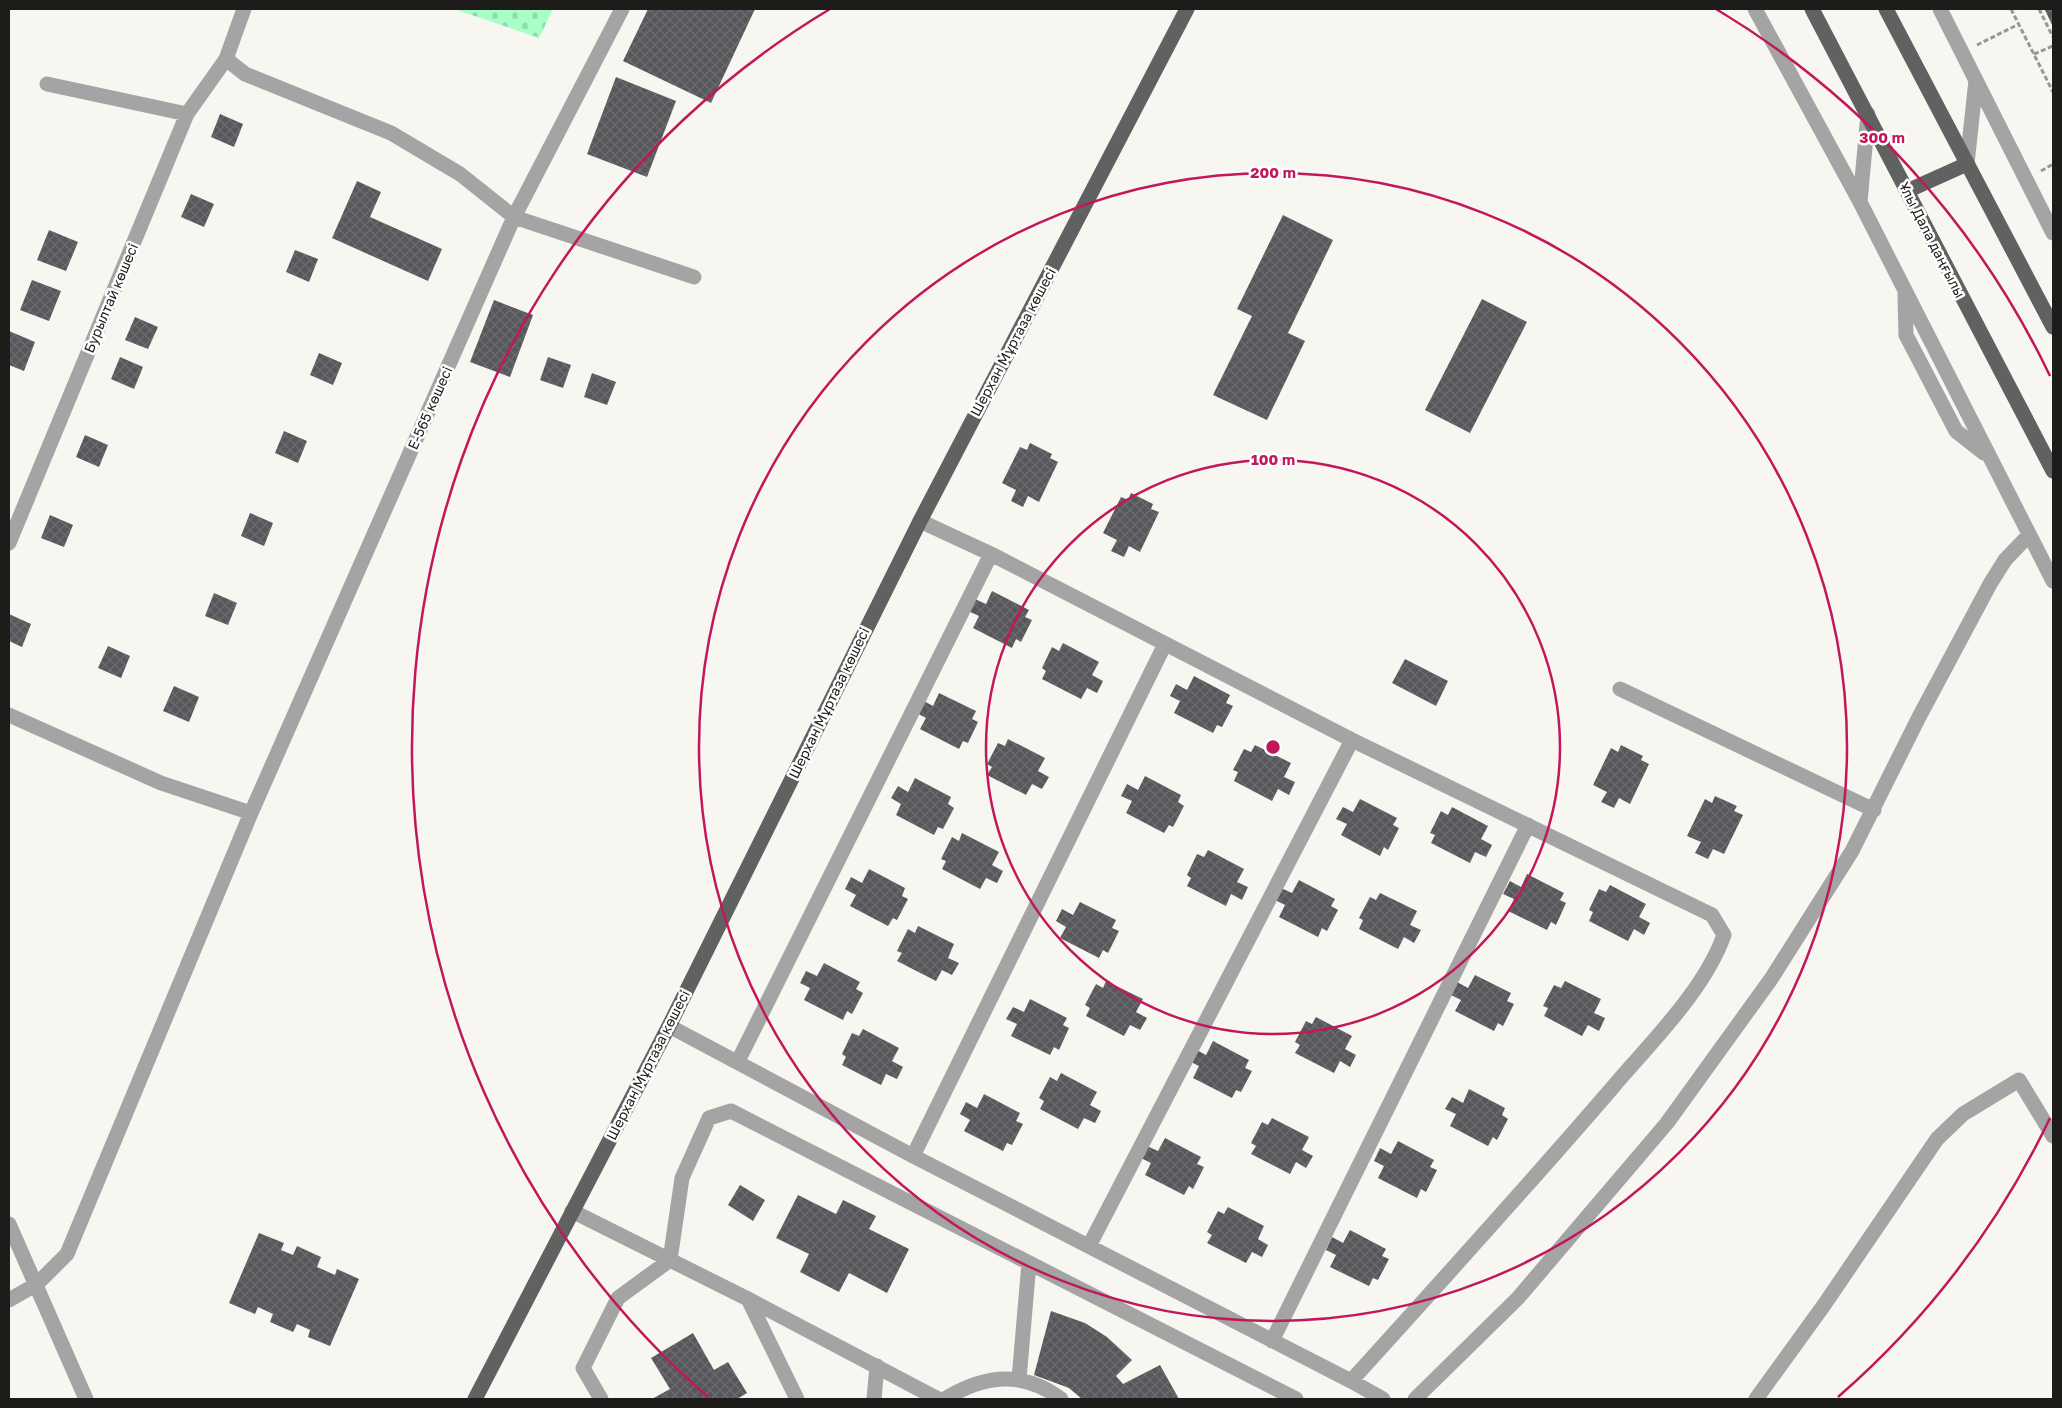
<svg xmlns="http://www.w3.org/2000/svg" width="2062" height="1408" font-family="'Golos Text',sans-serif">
<defs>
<pattern id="cemetery-stones" width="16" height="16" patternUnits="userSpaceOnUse" patternTransform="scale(1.25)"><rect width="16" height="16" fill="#a7ffc7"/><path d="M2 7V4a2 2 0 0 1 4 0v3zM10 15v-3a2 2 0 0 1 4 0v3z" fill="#8fdaaa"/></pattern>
<pattern id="building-cross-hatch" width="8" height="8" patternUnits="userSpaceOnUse" patternTransform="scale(1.25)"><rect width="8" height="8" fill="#58585c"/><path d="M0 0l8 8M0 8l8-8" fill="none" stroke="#6c6c6f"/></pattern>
</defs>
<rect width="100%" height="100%" fill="#f7f6f1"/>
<path fill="url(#cemetery-stones)" d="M454 9H553L539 38Z"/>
<path fill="url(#building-cross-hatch)" d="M648 9H755L711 103 623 61Z
M2047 9H2053V27L2045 10Z
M616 77 676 101 647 177 587 154Z
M220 114 243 124 234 147 211 137Z
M357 181 381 192 370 217 442 249 428 281 332 238Z
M191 194 214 204 204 227 181 217Z
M1283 215 1333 240 1288 333 1305 341 1267 420 1213 395 1252 316 1237 309Z
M49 230 78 242 66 271 37 260Z
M295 250 318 259 309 282 286 272Z
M32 280 61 291 49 321 20 310Z
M1482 299 1527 322 1470 433 1425 410Z
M494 300 533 315 510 377 470 362Z
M135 317 158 327 148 349 125 340Z
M9 331 35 342 24 371 9 365Z
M319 353 342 363 333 385 310 375Z
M120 357 143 367 134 389 111 379Z
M548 357 571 365 563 388 540 380Z
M592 373 616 382 607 405 584 397Z
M284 431 307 441 298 463 275 453Z
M85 435 108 445 99 467 76 457Z
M1030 443 1052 454 1050 458 1058 462 1039 502 1028 496 1023 507 1011 501 1016 490 1002 483 1020 447 1027 450Z
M1131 493 1153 504 1151 509 1159 512 1140 552 1129 546 1124 557 1111 551 1117 540 1103 533 1121 497 1128 500Z
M250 513 273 523 264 546 241 536Z
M50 515 73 525 64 547 41 538Z
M992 591 1029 610 1025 617 1032 620 1021 642 1016 639 1012 648 973 628 979 616 968 611 975 599 986 604Z
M214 593 237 603 228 625 205 616Z
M9 614 31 624 22 647 9 641Z
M1063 643 1099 662 1092 675 1103 681 1097 693 1087 688 1081 699 1042 679 1046 671 1042 668 1052 647 1059 651Z
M108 646 130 656 121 678 98 668Z
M1405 659 1448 681 1436 706 1392 683Z
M1194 676 1230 695 1226 703 1233 706 1222 727 1217 725 1213 733 1174 713 1180 701 1170 696 1176 684 1187 690Z
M174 686 199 697 189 722 163 711Z
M939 693 976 711 972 719 978 722 968 743 963 741 959 749 920 729 926 718 915 712 922 700 933 706Z
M1008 739 1045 758 1038 771 1049 777 1042 789 1032 784 1026 795 987 775 992 767 987 764 998 743 1005 746Z
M1255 745 1291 763 1284 777 1295 782 1289 795 1278 789 1272 801 1234 781 1238 772 1233 770 1244 749 1251 752Z
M1621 745 1643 756 1641 760 1649 764 1630 804 1619 798 1614 808 1601 802 1607 792 1593 785 1611 748 1618 752Z
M1145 776 1181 795 1178 802 1184 806 1173 827 1169 825 1164 833 1126 813 1132 801 1121 796 1127 784 1138 790Z
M915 778 951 797 948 804 954 808 943 829 938 827 934 835 896 815 901 804 891 798 898 786 908 792Z
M1715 796 1737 806 1734 811 1743 815 1724 854 1713 849 1708 859 1695 853 1701 842 1687 836 1705 799 1712 803Z
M1360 799 1397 818 1393 825 1399 828 1388 850 1384 847 1380 856 1341 835 1347 824 1336 819 1343 807 1353 812Z
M1452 807 1488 826 1481 839 1492 845 1486 857 1475 852 1470 863 1431 843 1435 835 1430 833 1441 811 1448 815Z
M962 833 999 852 992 865 1003 871 997 883 986 878 980 889 942 869 946 861 941 859 952 837 959 841Z
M1208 850 1244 869 1237 882 1248 887 1242 900 1231 894 1226 906 1187 886 1191 878 1187 875 1197 854 1204 857Z
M869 869 905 888 902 896 908 899 897 920 893 918 888 926 850 906 856 895 845 889 851 877 862 883Z
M1527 874 1564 893 1560 900 1566 903 1556 925 1551 922 1547 930 1508 911 1514 899 1503 894 1510 881 1521 887Z
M1299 880 1335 899 1331 906 1338 910 1327 931 1322 928 1318 937 1279 917 1285 905 1275 900 1281 888 1292 893Z
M1610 885 1646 904 1639 917 1650 923 1644 935 1634 929 1628 941 1589 921 1593 912 1589 910 1599 889 1606 892Z
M1380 893 1417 911 1410 925 1421 930 1414 943 1404 937 1398 949 1359 929 1363 920 1359 918 1370 897 1376 900Z
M1080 902 1116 920 1112 928 1119 931 1108 953 1103 950 1099 958 1060 938 1066 927 1056 921 1062 909 1073 915Z
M918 926 954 944 948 958 959 963 952 975 942 970 936 981 897 961 902 953 897 951 908 929 915 933Z
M824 963 860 982 856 989 863 993 852 1014 847 1011 843 1020 804 1000 810 988 800 983 806 971 817 976Z
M1475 975 1511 993 1507 1001 1514 1004 1503 1026 1498 1023 1494 1031 1455 1011 1461 1000 1451 995 1457 982 1468 988Z
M1106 981 1143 999 1136 1012 1147 1018 1140 1030 1130 1025 1124 1036 1086 1016 1090 1008 1085 1005 1096 984 1103 988Z
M1565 981 1601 999 1594 1013 1605 1018 1599 1031 1588 1025 1582 1036 1544 1016 1548 1008 1543 1006 1554 985 1561 988Z
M1030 999 1067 1018 1063 1025 1069 1028 1059 1050 1054 1047 1050 1055 1011 1036 1017 1024 1006 1019 1013 1007 1024 1012Z
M1316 1017 1352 1036 1345 1049 1356 1055 1350 1067 1340 1061 1334 1073 1295 1053 1300 1045 1295 1042 1306 1021 1312 1024Z
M863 1029 899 1048 892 1061 903 1067 897 1079 886 1074 881 1085 842 1065 846 1057 842 1054 852 1033 859 1036Z
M1213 1041 1249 1060 1245 1068 1252 1071 1241 1092 1236 1090 1232 1098 1193 1078 1199 1066 1189 1061 1195 1049 1206 1055Z
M1061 1073 1097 1092 1090 1105 1101 1111 1095 1123 1084 1118 1078 1129 1040 1109 1044 1101 1039 1098 1050 1077 1057 1081Z
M1469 1089 1505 1108 1502 1115 1508 1119 1497 1140 1493 1137 1488 1146 1450 1126 1456 1114 1445 1109 1452 1097 1463 1103Z
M984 1094 1020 1113 1016 1121 1023 1124 1012 1145 1007 1143 1003 1151 964 1131 970 1120 960 1114 966 1102 977 1108Z
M1272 1118 1309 1137 1302 1150 1313 1156 1306 1168 1296 1162 1290 1174 1251 1154 1256 1146 1251 1143 1262 1122 1268 1125Z
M1165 1138 1201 1157 1197 1164 1204 1167 1193 1189 1189 1186 1184 1195 1145 1175 1151 1163 1141 1158 1147 1146 1158 1151Z
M1398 1141 1434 1160 1430 1167 1437 1170 1426 1192 1421 1189 1417 1198 1378 1178 1384 1166 1374 1161 1380 1148 1391 1154Z
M740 1185 765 1200 753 1221 728 1205Z
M798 1195 836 1214 843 1200 876 1216 869 1229 909 1249 887 1293 849 1273 839 1292 800 1272 809 1254 776 1238Z
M1228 1207 1264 1226 1258 1239 1268 1245 1262 1257 1252 1252 1246 1263 1207 1243 1212 1235 1207 1232 1218 1211 1224 1214Z
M1350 1230 1386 1249 1382 1256 1389 1259 1378 1280 1373 1278 1369 1286 1330 1267 1336 1255 1326 1250 1332 1237 1343 1243Z
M259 1233 284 1243 281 1250 293 1255 297 1246 321 1257 317 1267 335 1275 337 1269 359 1279 330 1346 308 1337 310 1330 297 1324 293 1332 270 1322 273 1314 258 1307 255 1314 229 1303Z
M1051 1311 1085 1323 1107 1337 1132 1360 1116 1376 1123 1384 1160 1365 1179 1399H1082L1069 1388 1034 1375Z
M693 1333 714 1370 728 1362 747 1393 737 1399H652L670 1389 651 1358Z"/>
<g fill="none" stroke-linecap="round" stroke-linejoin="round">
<path stroke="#989794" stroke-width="3" stroke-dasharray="5 2.5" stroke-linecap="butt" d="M2011 9 2053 92
M2039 9 2053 37
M1977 45 2019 24
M2034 54 2053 46
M2041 171 2053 164"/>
<path stroke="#a3a4a3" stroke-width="15" d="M244 9 226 59 245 74 391 133 460 174 514 217 694 277
M1755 9 1860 202 2053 581
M1940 9 2053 233
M47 84 187 114
M1967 164 1976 80
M1860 202 1868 114
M1905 295 1906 335 1956 431 1984 453
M920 521 991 554
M9 543 187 114 226 59
M1620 689 1874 810
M9 715 161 783 251 813
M669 1026 913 1156 1351 1381C1439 1284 1527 1187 1613 1087 1651 1042 1704 991 1724 935L1712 915 1352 740 991 554 738 1061
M913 1156 1165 644
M572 1211 748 1299 938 1399
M9 1224 86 1399
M1089 1246 1352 740
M748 1299 797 1399
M9 1300 37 1284 67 1254 251 813 514 217 622 9
M1272 1341 1528 825
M1019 1379 1029 1263
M1351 1381 1383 1399
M601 1399 583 1368 618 1298 670 1260 682 1178 709 1118 731 1111 1296 1399
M874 1399 877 1366
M945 1399C984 1375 1023 1370 1061 1399
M1415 1399 1518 1298 1667 1123 1771 979 1852 851 1919 717 1990 584 2005 560 2029 535
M1756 1399 1824 1305 1937 1139 1963 1114 2019 1080 2053 1136"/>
<path stroke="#5f6260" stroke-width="15" d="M1812 9 2053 471
M1886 9 2053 327
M1907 191 1967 164
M475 1399 669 1026 920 521 1187 9"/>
</g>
<g fill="none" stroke="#c2185b" stroke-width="2.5">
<circle cx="1273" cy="747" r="287"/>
<circle cx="1273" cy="747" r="574"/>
<path d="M2050 1118A861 861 0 0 1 1838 1397M708 1397A861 861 0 0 1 830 9M1716 9A861 861 0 0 1 2050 376"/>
</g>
<g text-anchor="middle" stroke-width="5" stroke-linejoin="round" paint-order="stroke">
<g font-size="14" fill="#1d1c1b" stroke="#fff">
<text transform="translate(1932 240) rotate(63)" y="5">Ұлы Дала даңғылы</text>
<text transform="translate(111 298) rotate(-67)" y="5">Бурылтай көшесі</text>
<text transform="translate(1013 342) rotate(-62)" y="5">Шерхан Мұртаза көшесі</text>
<text transform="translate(430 408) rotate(-66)" y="5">Е-565 көшесі</text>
<text transform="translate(829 703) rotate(-64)" y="5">Шерхан Мұртаза көшесі</text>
<text transform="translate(648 1065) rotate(-63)" y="5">Шерхан Мұртаза көшесі</text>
</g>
</g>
<circle cx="1273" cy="747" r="8" fill="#c2185b" stroke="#fff" stroke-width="2.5"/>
<g font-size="15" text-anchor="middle" font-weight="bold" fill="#c2185b" stroke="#fff" stroke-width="5" stroke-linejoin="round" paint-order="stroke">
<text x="1882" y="143">300 m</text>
<text x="1273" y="178">200 m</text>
<text x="1273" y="465">100 m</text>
</g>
<rect width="2062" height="1408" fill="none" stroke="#1d1c1b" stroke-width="20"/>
</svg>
